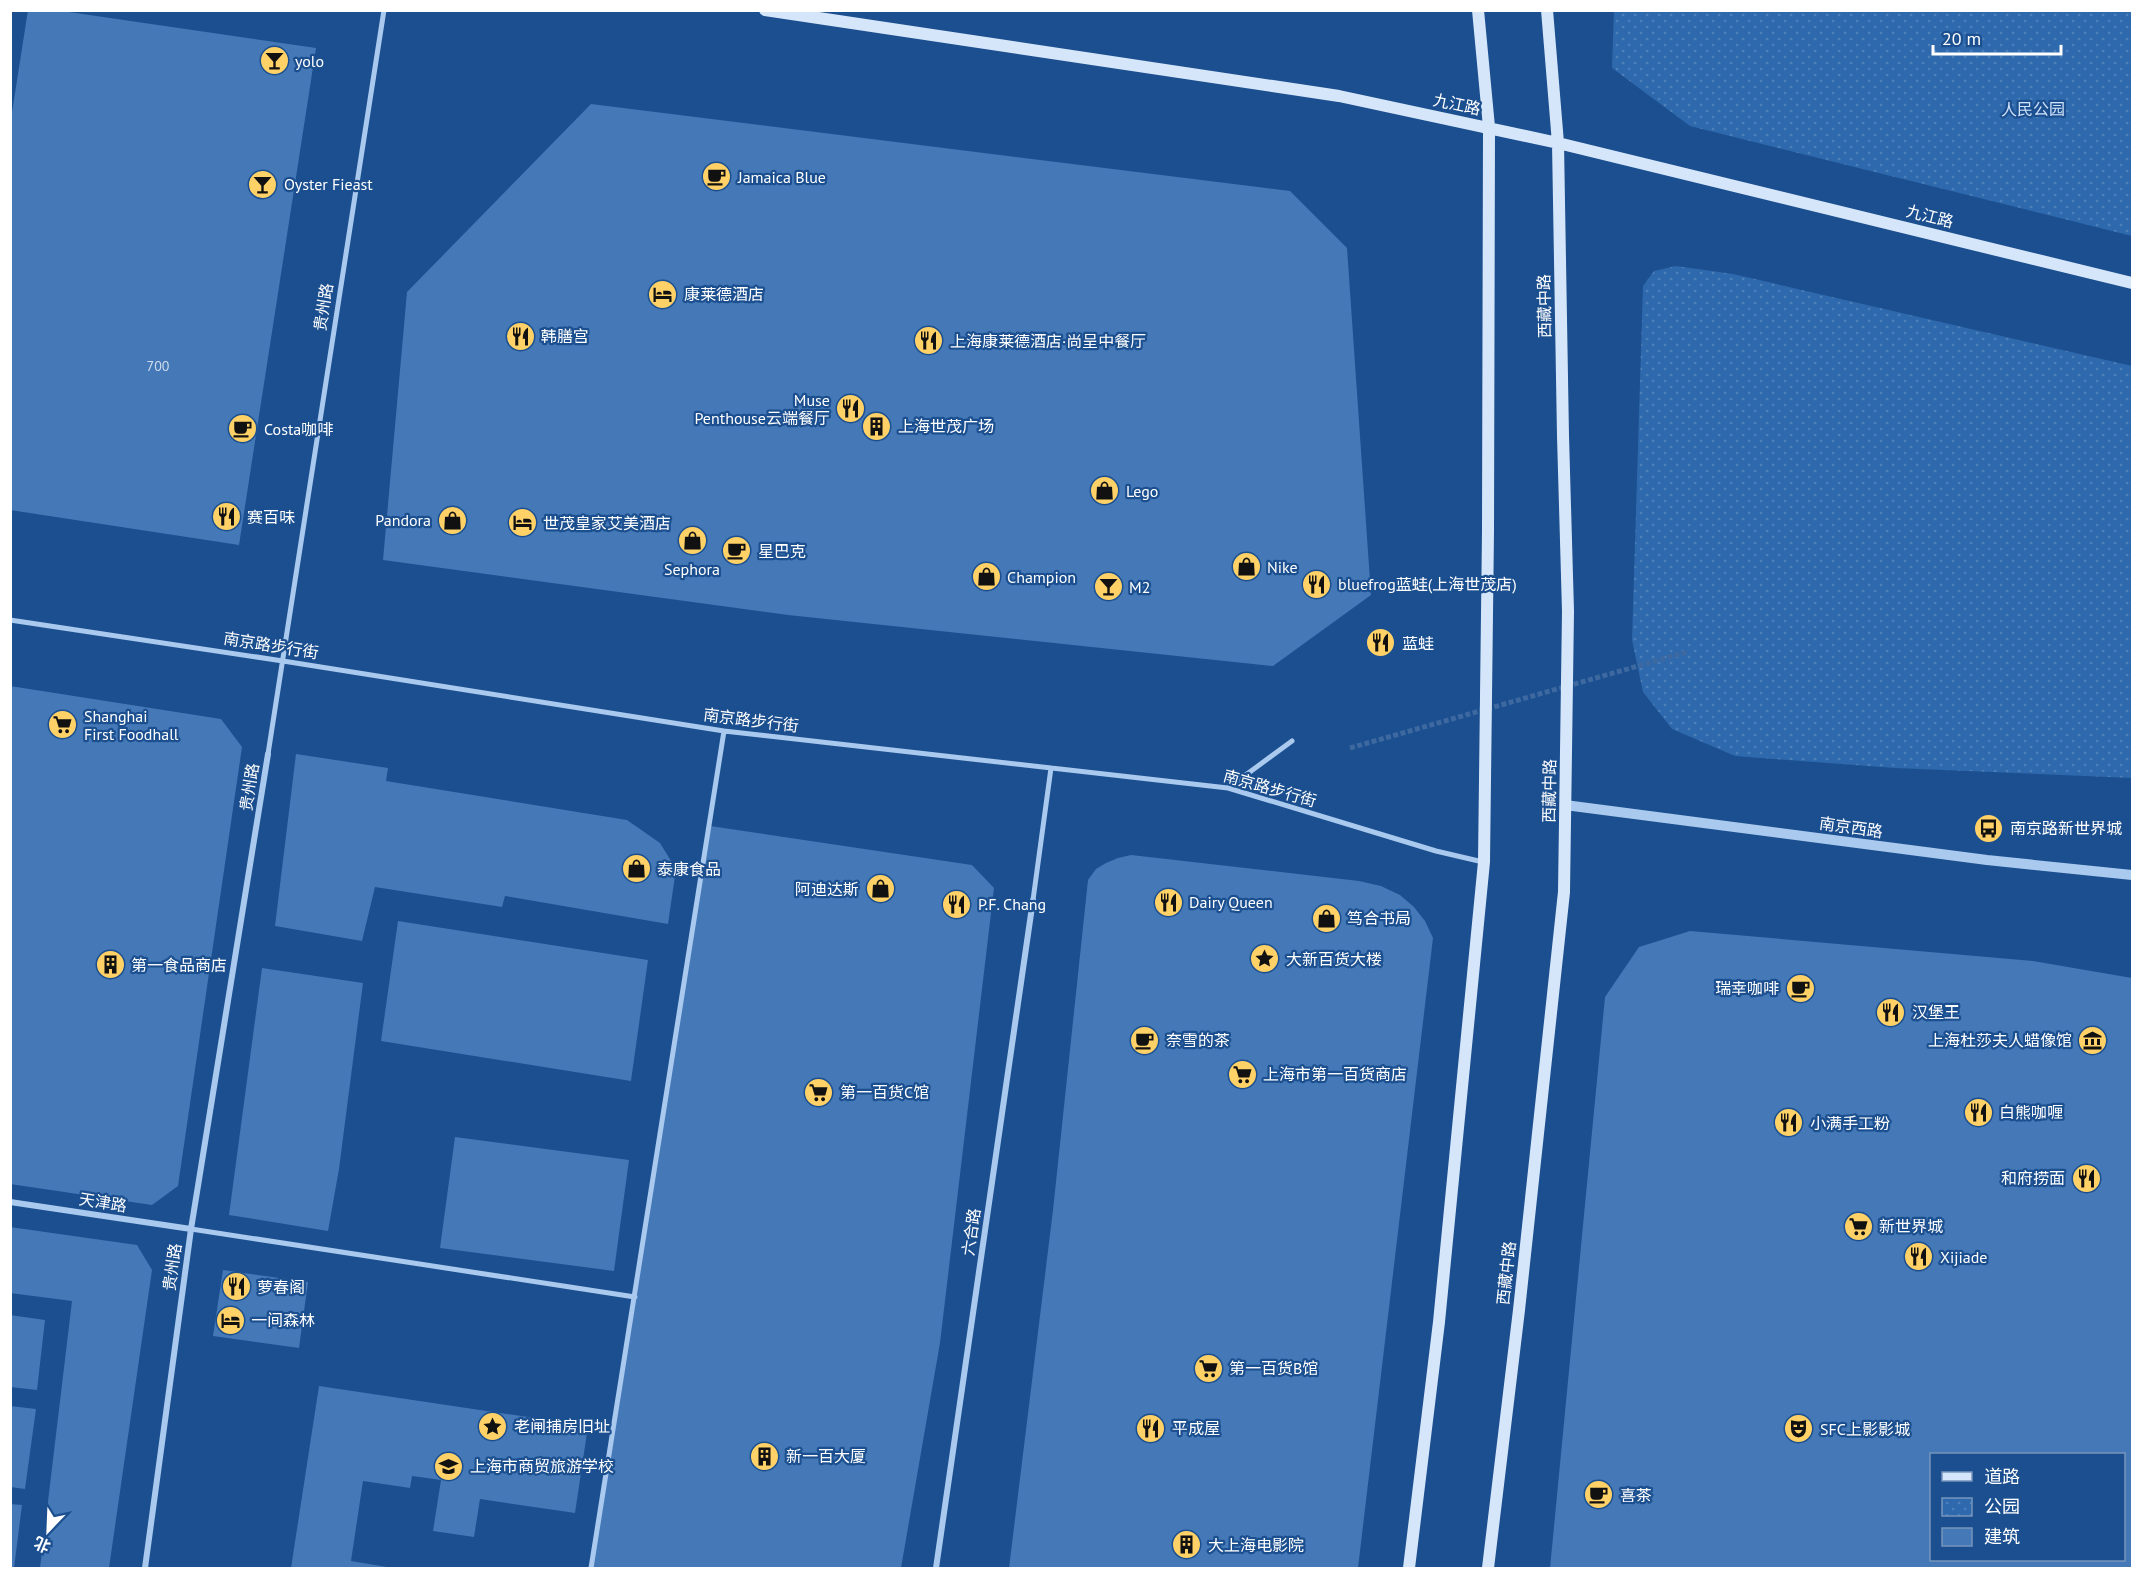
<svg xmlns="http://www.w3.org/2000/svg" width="2143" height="1579" font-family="'PT Sans','Noto Sans SC',sans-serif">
<defs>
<pattern id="park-dots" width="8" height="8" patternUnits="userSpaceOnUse" patternTransform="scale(1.5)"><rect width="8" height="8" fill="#2e69ad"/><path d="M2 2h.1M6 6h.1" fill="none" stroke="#4d80b9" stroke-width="1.8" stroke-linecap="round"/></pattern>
</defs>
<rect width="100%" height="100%" fill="#1b4f8f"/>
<path fill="url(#park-dots)" d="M1614 11H2132V236L1690 126 1612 68Z
M1676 266 1733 274 2132 366V778L1895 768 1735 756 1672 729 1643 692 1632 640 1643 286 1654 271Z"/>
<path fill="#4478b7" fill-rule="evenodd" d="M28 10H55L316 48 239 545 10 510V125Z
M591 104 1290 191 1347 248 1371 595 1273 666 788 615 383 560 407 292Z
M10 686 221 719 242 747 178 1186 152 1205 10 1184Z
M296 754 388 768 386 781 627 820 660 843 676 869 668 924 505 896 502 907 375 887 362 941 275 926Z
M710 826 972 865 994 888 940 1343 901 1568H591Z
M1131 855 1359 881 1381 886 1400 895 1414 907 1425 921 1433 938 1358 1568H1009L1053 1210 1088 880 1096 869 1106 863 1118 858Z
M398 921 648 960 631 1081 381 1041Z
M1690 931 2033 961 2132 978V1568H1550L1605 997 1639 947ZM1932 1454H2124V1560H1932Z
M262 968 363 983 339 1169 328 1231 229 1215Z
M455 1137 629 1160 614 1271 440 1248Z
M10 1227 137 1245 152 1270 109 1568H40L72 1301 10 1293Z
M223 1270 308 1282 299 1348 213 1336Z
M10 1315 45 1320 37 1390 10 1387Z
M319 1386 588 1426 575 1513 480 1499 474 1537 433 1531 441 1480 412 1476 410 1488 363 1481 351 1561 393 1568H291Z
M10 1406 36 1409 25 1489 10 1487Z
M10 1504 22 1505 14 1568H10Z"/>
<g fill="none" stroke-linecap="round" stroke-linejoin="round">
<path stroke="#3d69a0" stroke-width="5" stroke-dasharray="5 2.5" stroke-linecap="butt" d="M1350 748 1687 652"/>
<path stroke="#a9c9ee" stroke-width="5" d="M10 620 283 661 724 731 1228 788 1436 851 1483 862
M268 754 384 10
M1228 788 1292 741
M1033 900 1051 768
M191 1229 635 1297
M591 1568 724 731"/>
<path stroke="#a9c9ee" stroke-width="6" d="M10 1202 191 1229
M145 1568 191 1229 268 754
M936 1568 1033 900"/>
<path stroke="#a9c9ee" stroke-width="10" d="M1565 805 1987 860 2132 875"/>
<path stroke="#d6e6fa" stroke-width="12" d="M765 10 1339 96 1558 143 2132 283
M1409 1568 1439 1322 1484 862 1488 531 1489 127 1478 10
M1488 1568 1519 1310 1564 892 1568 611 1563 436 1558 143 1547 10"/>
</g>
<defs>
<symbol id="bar-disc" viewBox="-11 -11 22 22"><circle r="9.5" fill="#ffd166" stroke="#1b4f8f"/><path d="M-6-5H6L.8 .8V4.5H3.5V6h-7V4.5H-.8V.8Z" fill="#111"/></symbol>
<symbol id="cafe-disc" viewBox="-11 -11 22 22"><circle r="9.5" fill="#ffd166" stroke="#1b4f8f"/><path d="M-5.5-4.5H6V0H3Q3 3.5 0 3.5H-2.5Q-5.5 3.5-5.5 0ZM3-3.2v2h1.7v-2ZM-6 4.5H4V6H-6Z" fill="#111"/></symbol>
<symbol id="hotel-disc" viewBox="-11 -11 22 22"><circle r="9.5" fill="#ffd166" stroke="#1b4f8f"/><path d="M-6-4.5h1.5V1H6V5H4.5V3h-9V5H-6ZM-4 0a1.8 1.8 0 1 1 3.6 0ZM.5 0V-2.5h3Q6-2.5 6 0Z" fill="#111"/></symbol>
<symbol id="restaurant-disc" viewBox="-11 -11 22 22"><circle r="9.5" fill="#ffd166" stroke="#1b4f8f"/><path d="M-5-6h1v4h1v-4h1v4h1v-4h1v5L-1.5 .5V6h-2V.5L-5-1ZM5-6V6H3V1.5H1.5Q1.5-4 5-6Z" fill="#111"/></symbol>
<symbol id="building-disc" viewBox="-11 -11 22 22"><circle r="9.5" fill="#ffd166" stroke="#1b4f8f"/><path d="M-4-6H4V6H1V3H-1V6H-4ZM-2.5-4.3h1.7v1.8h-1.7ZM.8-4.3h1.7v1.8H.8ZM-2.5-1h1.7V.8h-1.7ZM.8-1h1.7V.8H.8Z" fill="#111"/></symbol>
<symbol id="shop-disc" viewBox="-11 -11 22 22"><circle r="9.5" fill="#ffd166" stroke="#1b4f8f"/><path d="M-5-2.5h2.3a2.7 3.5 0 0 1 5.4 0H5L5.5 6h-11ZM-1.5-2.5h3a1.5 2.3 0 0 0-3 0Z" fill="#111"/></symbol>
<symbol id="supermarket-disc" viewBox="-11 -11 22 22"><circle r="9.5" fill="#ffd166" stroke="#1b4f8f"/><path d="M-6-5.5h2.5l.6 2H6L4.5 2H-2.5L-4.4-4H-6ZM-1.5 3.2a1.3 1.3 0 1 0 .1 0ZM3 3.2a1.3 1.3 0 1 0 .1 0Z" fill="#111"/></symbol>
<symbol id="bus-disc" viewBox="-11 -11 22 22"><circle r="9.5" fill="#ffd166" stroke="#1b4f8f"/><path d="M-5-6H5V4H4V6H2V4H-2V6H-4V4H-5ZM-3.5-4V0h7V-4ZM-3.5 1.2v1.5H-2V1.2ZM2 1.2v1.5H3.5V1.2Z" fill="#111"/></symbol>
<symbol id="sight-disc" viewBox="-11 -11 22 22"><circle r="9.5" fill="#ffd166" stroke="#1b4f8f"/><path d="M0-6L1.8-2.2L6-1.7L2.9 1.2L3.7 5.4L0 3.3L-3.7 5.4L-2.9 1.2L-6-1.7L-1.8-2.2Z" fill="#111"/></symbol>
<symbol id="museum-disc" viewBox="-11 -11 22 22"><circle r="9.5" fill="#ffd166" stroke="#1b4f8f"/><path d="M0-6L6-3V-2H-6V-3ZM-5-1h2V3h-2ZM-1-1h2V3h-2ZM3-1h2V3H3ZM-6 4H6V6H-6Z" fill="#111"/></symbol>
<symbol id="theatre-disc" viewBox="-11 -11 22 22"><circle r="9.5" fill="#ffd166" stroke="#1b4f8f"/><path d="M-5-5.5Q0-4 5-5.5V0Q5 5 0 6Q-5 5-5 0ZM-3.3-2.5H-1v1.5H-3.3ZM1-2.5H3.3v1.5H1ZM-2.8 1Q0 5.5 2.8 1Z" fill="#111"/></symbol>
<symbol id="school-disc" viewBox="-11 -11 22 22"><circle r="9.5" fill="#ffd166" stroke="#1b4f8f"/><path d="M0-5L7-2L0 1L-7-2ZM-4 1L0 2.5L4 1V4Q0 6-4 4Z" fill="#111"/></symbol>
</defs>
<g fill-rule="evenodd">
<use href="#bar-disc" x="258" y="44" width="33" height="33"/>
<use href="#cafe-disc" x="700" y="160" width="33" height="33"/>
<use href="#bar-disc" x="246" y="168" width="33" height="33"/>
<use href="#hotel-disc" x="646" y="278" width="33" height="33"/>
<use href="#restaurant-disc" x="504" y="320" width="33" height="33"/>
<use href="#restaurant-disc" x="912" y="324" width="33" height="33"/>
<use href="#restaurant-disc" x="834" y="392" width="33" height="33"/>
<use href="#building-disc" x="860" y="410" width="33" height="33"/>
<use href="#cafe-disc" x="226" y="412" width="33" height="33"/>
<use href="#shop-disc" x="1088" y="474" width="33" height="33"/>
<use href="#restaurant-disc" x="210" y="500" width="33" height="33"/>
<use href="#shop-disc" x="436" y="504" width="33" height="33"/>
<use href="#hotel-disc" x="506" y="506" width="33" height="33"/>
<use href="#shop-disc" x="676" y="524" width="33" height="33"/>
<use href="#cafe-disc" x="720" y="534" width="33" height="33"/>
<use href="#shop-disc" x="1230" y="550" width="33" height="33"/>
<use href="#shop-disc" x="970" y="560" width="33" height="33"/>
<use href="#restaurant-disc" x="1300" y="568" width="33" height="33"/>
<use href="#bar-disc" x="1092" y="570" width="33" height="33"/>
<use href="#restaurant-disc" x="1364" y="626" width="33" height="33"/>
<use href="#supermarket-disc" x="46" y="708" width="33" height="33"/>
<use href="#bus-disc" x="1972" y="812" width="33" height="33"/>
<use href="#shop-disc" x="620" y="852" width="33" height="33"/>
<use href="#shop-disc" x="864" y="872" width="33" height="33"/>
<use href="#restaurant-disc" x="1152" y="886" width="33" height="33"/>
<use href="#restaurant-disc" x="940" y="888" width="33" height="33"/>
<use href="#shop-disc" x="1310" y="902" width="33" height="33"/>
<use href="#sight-disc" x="1248" y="942" width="33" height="33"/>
<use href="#building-disc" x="94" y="948" width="33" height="33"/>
<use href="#cafe-disc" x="1784" y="972" width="33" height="33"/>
<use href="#restaurant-disc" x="1874" y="996" width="33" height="33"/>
<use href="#cafe-disc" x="1128" y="1024" width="33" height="33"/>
<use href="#museum-disc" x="2076" y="1024" width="33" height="33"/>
<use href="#supermarket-disc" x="1226" y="1058" width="33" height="33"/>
<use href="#supermarket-disc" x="802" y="1076" width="33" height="33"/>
<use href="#restaurant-disc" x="1962" y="1096" width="33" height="33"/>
<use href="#restaurant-disc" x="1772" y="1106" width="33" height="33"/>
<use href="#restaurant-disc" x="2070" y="1162" width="33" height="33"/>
<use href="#supermarket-disc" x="1842" y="1210" width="33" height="33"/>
<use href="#restaurant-disc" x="1902" y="1240" width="33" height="33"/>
<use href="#restaurant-disc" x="220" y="1270" width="33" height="33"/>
<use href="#hotel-disc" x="214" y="1304" width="33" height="33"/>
<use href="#supermarket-disc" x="1192" y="1352" width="33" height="33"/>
<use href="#sight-disc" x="476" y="1410" width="33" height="33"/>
<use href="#restaurant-disc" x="1134" y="1412" width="33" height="33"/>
<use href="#theatre-disc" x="1782" y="1412" width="33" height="33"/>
<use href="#building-disc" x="748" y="1440" width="33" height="33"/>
<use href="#school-disc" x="432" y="1450" width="33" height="33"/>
<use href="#cafe-disc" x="1582" y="1478" width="33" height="33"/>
<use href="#building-disc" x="1170" y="1528" width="33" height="33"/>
</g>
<g text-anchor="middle" stroke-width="4.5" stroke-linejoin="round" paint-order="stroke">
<g font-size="14" fill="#d0dded">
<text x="158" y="371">700</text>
</g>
<g font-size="16" fill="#fff" stroke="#1b4f8f" text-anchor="start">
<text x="295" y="67">yolo</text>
<text x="738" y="183">Jamaica Blue</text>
<text x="284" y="190">Oyster Fieast</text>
<text x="684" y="300">康莱德酒店</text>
<text x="541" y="342">韩膳宫</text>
<text x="950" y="347">上海康莱德酒店·尚呈中餐厅</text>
<text x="830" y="406" text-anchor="end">Muse<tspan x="830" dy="18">Penthouse云端餐厅</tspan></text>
<text x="898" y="432">上海世茂广场</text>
<text x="264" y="435">Costa咖啡</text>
<text x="1126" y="497">Lego</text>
<text x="247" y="523">赛百味</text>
<text x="431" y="526" text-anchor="end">Pandora</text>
<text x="543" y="529">世茂皇家艾美酒店</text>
<text x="758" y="557">星巴克</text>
<text x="1267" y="573">Nike</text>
<text x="692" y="575" text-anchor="middle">Sephora</text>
<text x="1007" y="583">Champion</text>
<text x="1338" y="590">bluefrog蓝蛙(上海世茂店)</text>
<text x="1129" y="593">M2</text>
<text x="1402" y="649">蓝蛙</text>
<text x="84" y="722">Shanghai<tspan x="84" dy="18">First Foodhall</tspan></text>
<text x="2010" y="834">南京路新世界城</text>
<text x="657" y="875">泰康食品</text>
<text x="859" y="895" text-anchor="end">阿迪达斯</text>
<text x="1189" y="908">Dairy Queen</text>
<text x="978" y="910">P.F. Chang</text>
<text x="1347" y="924">笃合书局</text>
<text x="1286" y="965">大新百货大楼</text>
<text x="131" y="971">第一食品商店</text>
<text x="1779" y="994" text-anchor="end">瑞幸咖啡</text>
<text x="1912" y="1018">汉堡王</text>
<text x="1166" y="1046">奈雪的茶</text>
<text x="2072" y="1046" text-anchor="end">上海杜莎夫人蜡像馆</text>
<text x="1263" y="1080">上海市第一百货商店</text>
<text x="840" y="1098">第一百货C馆</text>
<text x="1999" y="1118">白熊咖喱</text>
<text x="1810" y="1129">小满手工粉</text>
<text x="2065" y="1184" text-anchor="end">和府捞面</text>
<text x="1879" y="1232">新世界城</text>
<text x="1940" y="1263">Xijiade</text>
<text x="257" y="1293">萝春阁</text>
<text x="251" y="1326">一间森林</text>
<text x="1229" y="1374">第一百货B馆</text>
<text x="514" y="1432">老闸捕房旧址</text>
<text x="1172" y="1434">平成屋</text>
<text x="1820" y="1435">SFC上影影城</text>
<text x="786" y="1462">新一百大厦</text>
<text x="470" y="1472">上海市商贸旅游学校</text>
<text x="1620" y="1501">喜茶</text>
<text x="1208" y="1551">大上海电影院</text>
</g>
<g font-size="16" fill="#fff" stroke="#1b4f8f">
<text transform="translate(1457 104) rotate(12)" y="6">九江路</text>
<text transform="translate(1930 216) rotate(14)" y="6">九江路</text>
<text transform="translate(1544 306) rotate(-91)" y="6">西藏中路</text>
<text transform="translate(323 307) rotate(-81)" y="6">贵州路</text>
<text transform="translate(271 645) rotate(9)" y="6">南京路步行街</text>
<text transform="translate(751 720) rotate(7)" y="6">南京路步行街</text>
<text transform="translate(249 787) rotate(-81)" y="6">贵州路</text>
<text transform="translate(1270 788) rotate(16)" y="6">南京路步行街</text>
<text transform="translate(1549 791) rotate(-89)" y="6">西藏中路</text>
<text transform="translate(1851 827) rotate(8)" y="6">南京西路</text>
<text transform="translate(103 1202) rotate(9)" y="6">天津路</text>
<text transform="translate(971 1232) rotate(-82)" y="6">六合路</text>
<text transform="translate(172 1267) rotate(-82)" y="6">贵州路</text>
<text transform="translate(1506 1273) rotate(-84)" y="6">西藏中路</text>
</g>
<g font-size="16" fill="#cfe3fa" stroke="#1b4f8f">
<text x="2033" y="115">人民公园</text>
</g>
</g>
<rect width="2143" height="1579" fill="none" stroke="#ffffff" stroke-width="24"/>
<rect x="1930" y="1453" width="195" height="108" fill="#1b4f8f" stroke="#7695bc" stroke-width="1.5"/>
<rect x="1942" y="1472" width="30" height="9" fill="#d6e6fa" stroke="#7695bc" stroke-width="1.5"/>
<text x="1984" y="1483" font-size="18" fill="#ffffff">道路</text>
<rect x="1942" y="1498" width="30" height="18" fill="url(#park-dots)" stroke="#7695bc" stroke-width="1.5"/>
<text x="1984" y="1513" font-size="18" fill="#ffffff">公园</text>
<rect x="1942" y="1528" width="30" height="18" fill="#4478b7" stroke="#7695bc" stroke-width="1.5"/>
<text x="1984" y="1543" font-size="18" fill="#ffffff">建筑</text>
<g transform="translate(48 1531) rotate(203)" stroke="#1b4f8f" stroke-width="4.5" paint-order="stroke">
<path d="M0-4.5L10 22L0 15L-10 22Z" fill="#ffffff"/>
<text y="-9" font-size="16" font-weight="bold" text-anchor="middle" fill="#ffffff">北</text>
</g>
<path d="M1933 45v9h128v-9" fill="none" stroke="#ffffff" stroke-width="3"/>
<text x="1942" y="45" font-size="18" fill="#ffffff" stroke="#1b4f8f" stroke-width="4.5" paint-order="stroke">20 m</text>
</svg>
